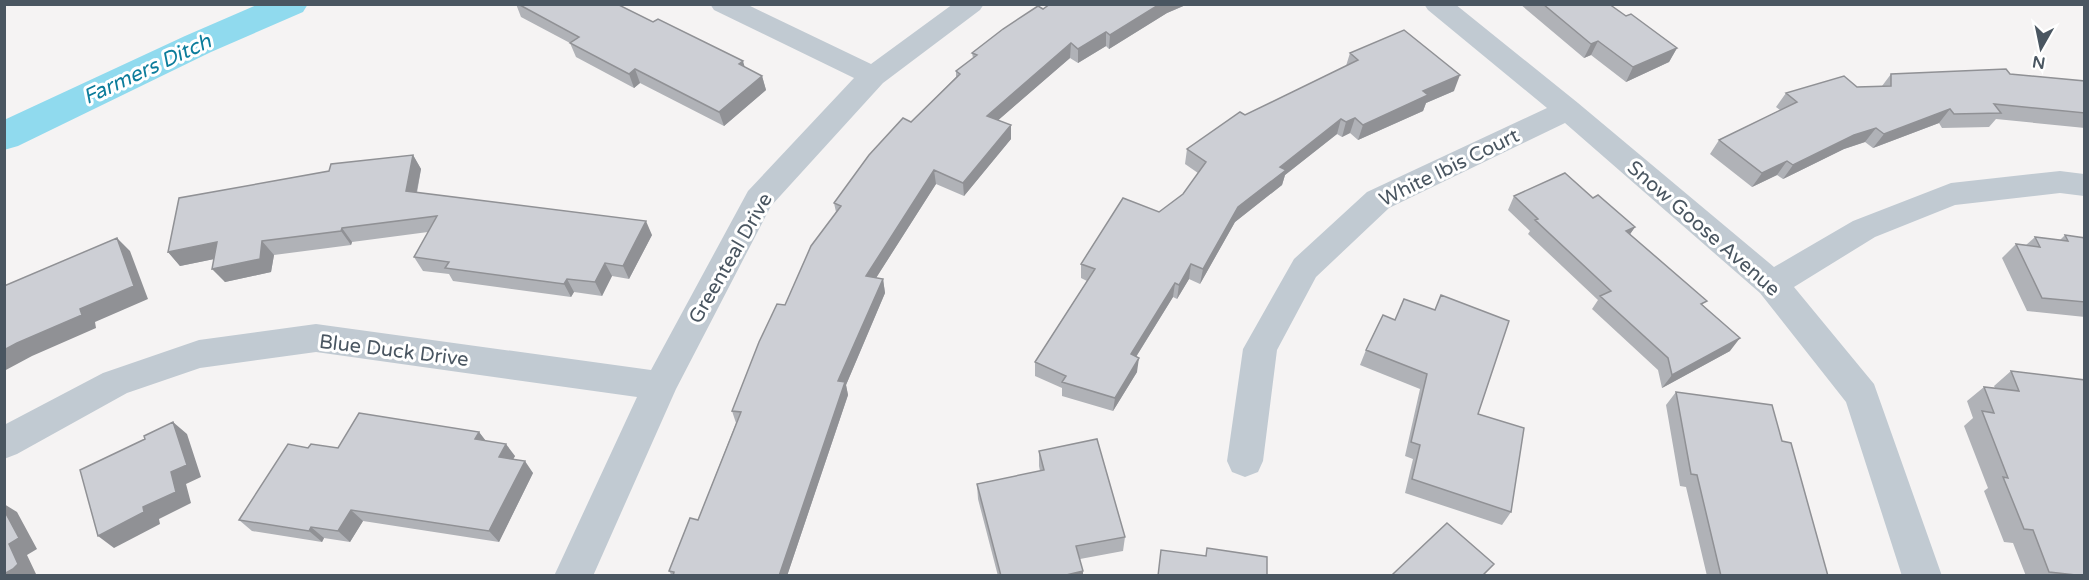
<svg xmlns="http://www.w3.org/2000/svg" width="2089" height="580" font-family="'Varela Round',sans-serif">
<rect width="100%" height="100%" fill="#f5f3f3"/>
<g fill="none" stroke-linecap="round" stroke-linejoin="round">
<path fill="#90daee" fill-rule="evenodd" d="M259 4H308L303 12 211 52 18 146 4 150V120L185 36Z"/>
<path fill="#c1cad2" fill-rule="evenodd" d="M710 4H746L871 64 953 4H984L980 10 883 83 771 206 676 389 593 576H554L637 397 316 352 200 368 127 393 17 454 4 459V425L103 373 199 340 316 324 651 370 748 191 854 78 714 10Z
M1424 4H1455L1578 103 1774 267 1853 221 1951 183 2060 171 2084 174V196L2060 193 1955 205 1875 237 1794 287 1874 384 1942 576H1902L1846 402 1760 293 1565 123 1389 208 1316 277 1277 350 1263 461 1258 472 1245 477 1232 472 1227 461 1243 349 1294 259 1367 192 1547 108 1428 10Z"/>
</g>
<path fill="#b0b2b7" d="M516 4H617L762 76 766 90 724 126 640 83 634 88 576 57 570 43 521 17Z
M1060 4H1188L1167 13 1109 49 1106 46 1078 63 1070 58 998 120 1011 139 964 196 936 184 876 278 883 279 885 293 846 385 848 395 787 576H672L669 571 698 520 736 423 732 411 785 305 836 212 834 203 911 122 956 77V71L973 58 972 53 1043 9Z
M1520 4H1609L1626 16 1677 48 1669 62 1626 82 1591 55 1584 58Z
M1350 53 1454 91 1426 103 1423 111 1358 140 1350 133 1342 137 1337 134 1285 175 1282 185 1235 222 1200 284 1189 279 1177 299 1173 297 1136 357 1137 372 1113 411 1062 396V388L1035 376V362L1087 281 1081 278V264L1159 212 1183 194 1198 173 1185 164 1187 149 1245 115 1346 66Z
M1891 74H2010L2085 81V128L1996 119 1989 127 1942 128 1939 123 1873 148 1865 142 1844 149 1783 179 1777 175 1752 187 1710 154 1719 140 1780 110 1776 107 1786 93 1857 87 1882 86Z
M413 155 421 169 417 193 652 235 629 279 612 276 602 296 574 292 571 297 453 281 449 274 423 271 414 257 428 232 352 242 351 245 274 255 271 272 225 282 214 259 180 266 168 252Z
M1514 196 1593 198 1635 227 1630 234 1704 306 1730 351 1662 388 1658 370 1592 309 1598 300 1528 234 1530 231 1508 210Z
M2065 235 2085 238V317L2027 311 2002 258 2016 244 2026 245 2035 237 2060 240Z
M1441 295 1478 414 1511 512 1502 525 1405 493 1413 459 1405 456 1420 389 1360 365 1366 350 1395 320 1435 310Z
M2011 371 2085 380V576H2026L2013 543 2004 542 1984 491 1988 488 1964 426 1973 418 1967 401 1984 387 1995 388 1994 386Z
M1676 392 1782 441 1828 576H1707L1686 487 1680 486 1666 405Z
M479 432 486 441 515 456 513 459 533 473 499 542 363 521 350 542 324 538 322 542 252 531 239 520 308 448H338Z
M1039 451 1125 537 1123 551 1080 559 1083 576H998L978 499 977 484 1040 471 1039 466Z"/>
<path fill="#909195" d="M1160 4H1188L1167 13 1109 49 1110 35Z
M1106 32V46L1078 63V49Z
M1598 41 1591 55 1584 58 1591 44Z
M1071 43 1070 58 987 130V116Z
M1677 48 1669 62 1626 82 1633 67Z
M743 61 747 75 739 64Z
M635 69 640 83 634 88 629 74Z
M1460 75 1454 91 1426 103 1423 111 1358 140 1363 125 1423 91Z
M762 76 766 90 724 126 719 112Z
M1950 109 1939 123 1873 148 1884 134Z
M1355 118 1350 133 1342 137 1346 122Z
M1341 119 1337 134 1285 175 1282 185 1235 222 1200 284 1203 269 1238 207 1280 167Z
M1011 125V139L964 196 963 183Z
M1876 128 1865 142 1844 149 1783 179 1793 165 1854 135Z
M413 155 421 169 414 205 406 191Z
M1787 161 1777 175 1752 187 1762 173Z
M934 170 936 184 869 289 866 276Z
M646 221 652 235 629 279 623 266Z
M1635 227 1626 240V231Z
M342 228 352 242 351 245 341 231Z
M117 238 130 251 148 299 95 322 96 328 32 356 4 371V350Z
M262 241 274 255 271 272 225 282 212 269Z
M217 242 229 256 180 266 168 252Z
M605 263 612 276 602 296 595 282Z
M1191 264 1189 279 1177 299 1179 285Z
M567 279 574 292 571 297 564 284Z
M883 279 885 293 846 385 848 395 787 576H779L838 381Z
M1175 283 1173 297 1129 368 1131 354Z
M1740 338 1730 351 1662 388 1672 375Z
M1139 358 1137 372 1113 411 1115 398Z
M173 422 187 434 201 477 186 484 191 503 159 519 160 524 114 548 98 536 143 507 171 472Z
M479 432 488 444 475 439Z
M506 444 515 456 508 469 499 457Z
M525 461 533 473 499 542 489 531Z
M4 504 17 512 37 549 27 555 36 574 35 576H4Z
M351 510 363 521 350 542 338 531Z
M311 527 324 538 322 542 309 531Z
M1083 571V576H1062Z"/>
<path fill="#cdcfd5" stroke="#909195" stroke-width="1.5" d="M518 4H617L653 22 658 19 743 61 739 64 762 76 719 112 635 69 629 74 570 43 579 37Z
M1050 4 1058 5 1060 4H1160L1110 35 1106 32 1078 49 1071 43 987 116 1011 125 963 183 934 170 866 276 883 279 838 381 845 382 779 576H673L674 572 669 571 690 518 698 520 741 412 732 411 759 342 777 304 785 305 811 246 841 206 834 203 869 155 903 118 911 122 960 74 956 71 977 55 972 53 1003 29 1038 6 1043 9Z
M1543 4H1609L1626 16 1631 14 1677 48 1633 67 1598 41 1591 44Z
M1404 30 1460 75 1423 91 1428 95 1363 125 1355 118 1346 122 1341 119 1280 167 1286 170 1238 207 1203 269 1191 264 1179 285 1175 283 1131 354 1139 358 1115 398 1062 382 1066 376 1035 362 1095 269 1081 264 1123 198 1159 212 1183 194 1206 162 1187 149 1240 112 1245 115 1358 60 1350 53Z
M2006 69 2010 74 2085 81V113L1994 104 2001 113 1954 114 1950 109 1884 134 1876 128 1854 135 1793 165 1787 161 1762 173 1719 140 1797 102 1786 93 1844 76 1857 87 1891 86V74Z
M413 155 406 191 646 221 623 266 605 263 595 282 567 279 564 284 445 268 449 262 414 257 437 216 342 228 341 231 262 241 260 259 212 269 217 242 168 252 179 198 329 171 331 164Z
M1565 173 1593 198 1598 195 1635 227 1626 231 1707 301 1701 304 1740 338 1672 375 1668 358 1600 296 1611 291 1535 220 1538 219 1514 196Z
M2065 235 2085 238V302L2042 298 2016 244 2040 247 2035 237 2068 241Z
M117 238 134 286 80 309 82 315 17 343 4 350V286Z
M1441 295 1509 321 1478 414 1524 428 1511 512 1412 479 1420 445 1411 442 1427 374 1366 350 1383 315 1395 320 1404 299 1435 310Z
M2011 371 2085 380V576L2049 572 2033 530 2024 529 2003 477 2008 478 1982 411 1994 413 1984 387 2019 391Z
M1676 392 1772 405 1782 441 1791 443 1828 576H1721L1697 475 1691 474Z
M359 413 479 432 475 439 506 444 499 457 525 461 489 531 351 510 338 531 311 527 309 531 239 520 288 444 308 448 311 444 338 448Z
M173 422 187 465 171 472 176 492 143 507 144 512 98 536 80 470 145 439 144 436Z
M1097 439 1125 537 1076 546 1083 571 1062 576H1001L977 484 1044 470 1039 451Z
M4 510 19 538 9 544 18 564 13 569 4 574Z
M1447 523 1494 564 1482 576H1395L1393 574Z
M1207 548 1267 557V576H1158L1161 550 1206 556Z"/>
<g text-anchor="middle" stroke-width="6" stroke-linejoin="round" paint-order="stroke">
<g font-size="20" fill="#4a5661" stroke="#fff">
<text transform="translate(1449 167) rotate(-26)" y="7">White Ibis Court</text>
<text transform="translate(1704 228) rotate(41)" y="7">Snow Goose Avenue</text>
<text transform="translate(730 258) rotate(-60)" y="7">Greenteal Drive</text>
<text transform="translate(394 350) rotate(7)" y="7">Blue Duck Drive</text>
</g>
<g font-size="21" font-style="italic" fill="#0c7c9b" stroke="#fff">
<text transform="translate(147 69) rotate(-25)" y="7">Farmers Ditch</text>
</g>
</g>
<rect width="2089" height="580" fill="none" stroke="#4a5661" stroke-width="12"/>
<g transform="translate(2041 48) rotate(189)" stroke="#ffffff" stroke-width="4.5" paint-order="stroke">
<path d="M0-4.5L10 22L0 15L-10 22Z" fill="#4a5661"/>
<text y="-9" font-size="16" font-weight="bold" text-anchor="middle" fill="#4a5661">N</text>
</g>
</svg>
